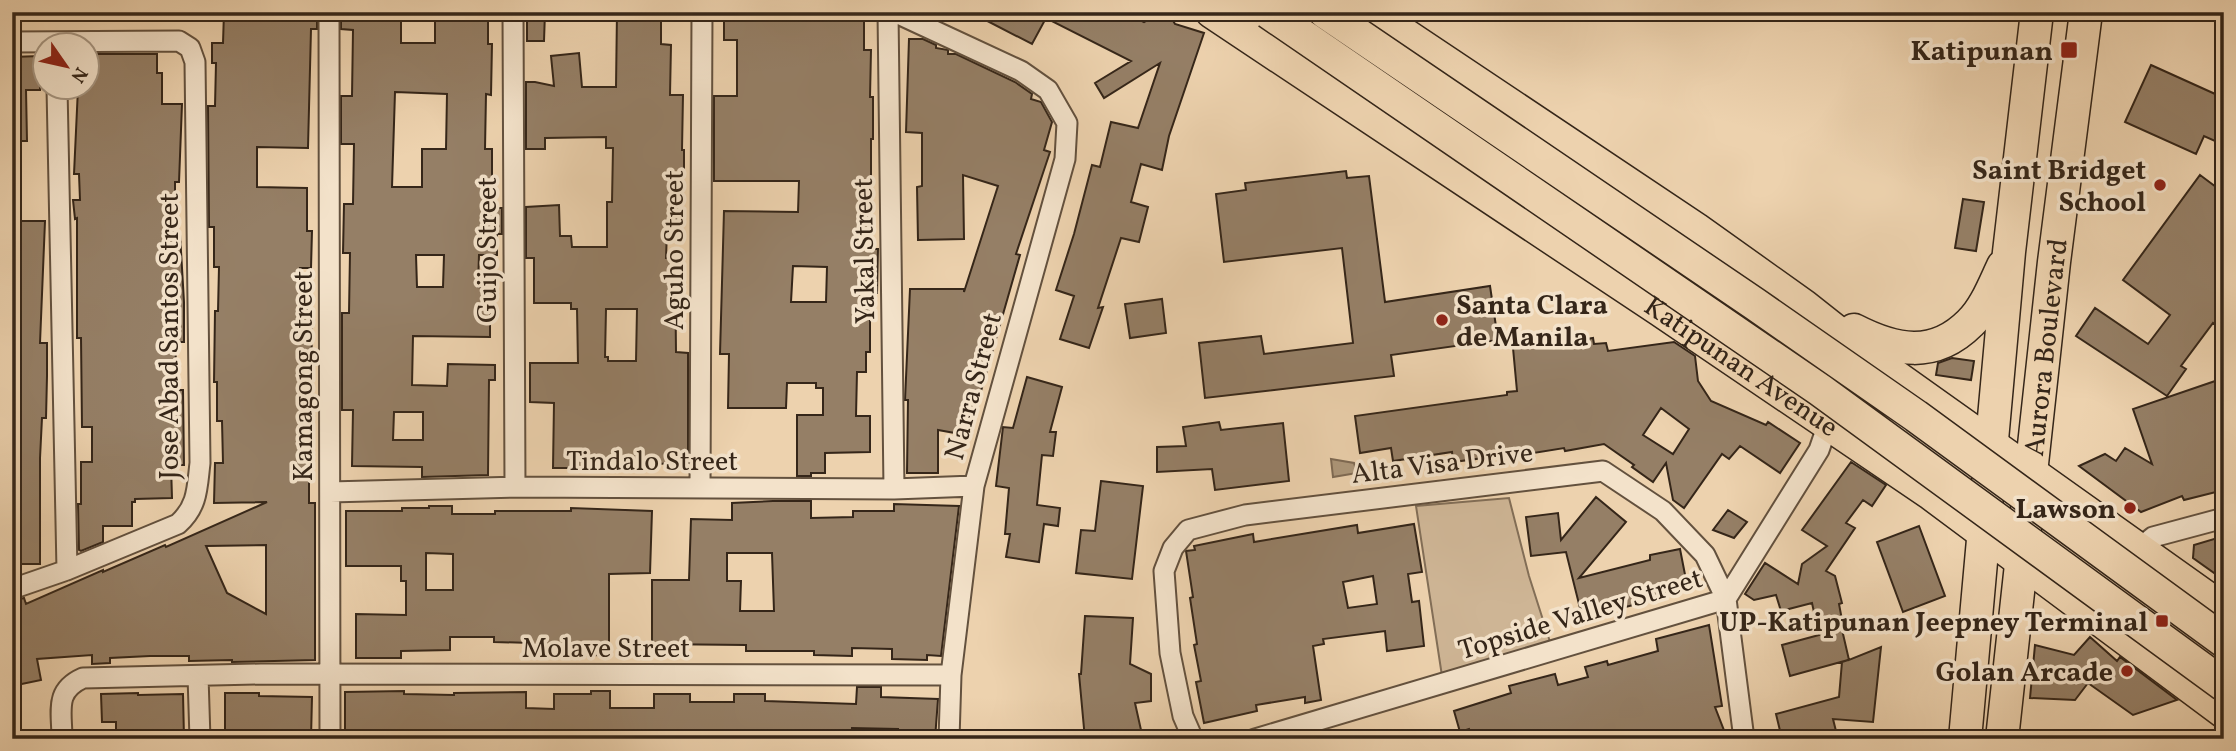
<svg xmlns="http://www.w3.org/2000/svg" width="2236" height="751" font-family="Vollkorn,serif">
<rect width="100%" height="100%" fill="#edd2ae"/>
<filter id="stains"><feTurbulence type="fractalNoise" baseFrequency=".00286" numOctaves="4"/><feColorMatrix values="0 0 0 0 .2 0 0 0 0 .09 0 0 0 0 .02 0 0 0 .5 -.17"/></filter>
<radialGradient id="worn" r=".72"><stop offset=".6" stop-color="#630" stop-opacity="0"/><stop offset="1" stop-color="#630" stop-opacity=".3"/></radialGradient>
<path fill="#ceb595" stroke="#826e57" stroke-width="2" d="M1509 498 1529 576 1551 645 1442 676 1416 506Z"/>
<path fill="#ae987b" stroke="#7e6a54" stroke-width="2" d="M1331 459 1354 463 1357 473 1333 477Z"/>
<path fill="#957f66" stroke="#352619" stroke-width="2" fill-rule="evenodd" d="M224 12H317V29H311L308 148 257 147V187L307 188V231H312L311 268H300V309H311L313 420 312 461H309V503H315V660L232 662V660L189 661V656H150L110 658V663L92 664V655L37 659 41 680 12 686V601L24 598 26 604 103 570V572L165 545 166 547 267 502 214 503 215 463H223L222 421H217V382H214L215 311H218L219 267H214V227H209L208 106H215L216 63H212V43H223ZM266 545V614L227 593 206 546Z
M341 12H401V43H435V12H488V44H492L491 95 486 94 485 149H492V203H497V208H502V234H497V255H479L478 287 490 288V337L413 336 412 385 447 386 448 364 495 365V380H489L488 475 422 477V467L352 466 353 410H342V313H349L350 253H343L344 204H353L354 144H341V96H352L353 30 341 29ZM395 92 447 94 446 149H422V187H392ZM416 255H444L443 287H417ZM394 412H423V440H393Z
M527 12H545L544 41H527Z
M617 12H661V44L671 45 670 95H683L682 150H684V175H677V231H667L666 258H675L676 352 688 353V464L602 463V468H553L554 403 530 402V363H578L577 309H571V303H534V258H526V207L559 205 560 236H571L572 247H607V202H612L613 148H606V137L545 138V149H526V82H535L554 86 551 56 579 53 582 87H616ZM606 309H637L636 361H608V357H605Z
M724 12H864V50H871L870 97H873V139H871V249H878L877 293H870V352H866V372H857L856 416H870V452L825 453V473H811V476H797V415H823V388H816V383H787L786 408H728L729 354H720L724 211 798 212 799 181H714V96H737V40H724ZM793 266 827 267 826 302H791Z
M970 12H1124L1144 22 1162 12H1168L1175 24 1204 33 1169 136 1162 170 1141 164 1131 202 1148 207 1139 242 1121 238 1098 308 1103 307 1089 348 1060 339 1074 296 1056 290 1074 234 1092 165 1100 167 1111 122 1138 128 1160 63 1104 98 1095 83 1131 61 1046 18 1032 44Z
M909 39H923L936 45V48L948 50V54H956L1015 82 1032 94 1031 99 1041 102 1052 122 1044 150 1050 152 1016 254 1020 255 975 412 970 410 966 435 938 430V473H907L908 400H905L910 289H964V292L998 186 963 175 964 239 918 240 917 187 922 186V133L906 132Z
M88 54H157V73H162V104H182L179 182H175V234H180L184 302V342H176L175 390H183L184 465H171L172 498 135 499V502H132V526H103V542L81 551 79 550 78 504H81V462H92V427H82L81 338H77V218L75 219 73 200H80L79 174H74L78 88H88Z
M40 56V90H26L27 141H12V57Z
M2151 65 2224 98V145L2204 136 2196 154 2125 122Z
M1346 171 1347 178 1369 176 1385 302 1490 286 1498 340 1391 355 1394 376 1205 398 1199 343 1261 336 1264 354 1353 343 1342 248 1224 262 1216 194 1246 190 1245 183Z
M2200 175 2224 193V331L2213 323 2181 366 2186 369 2167 396 2076 336 2095 308 2148 344 2170 315 2123 280Z
M1963 199 1984 202 1976 251 1955 248Z
M12 221H45L40 343H47V376L46 418H42L40 458V564H12Z
M1162 299 1166 333 1130 338 1125 304Z
M1551 332 1553 345 1593 338 1594 344 1606 343 1608 351 1674 342 1695 356 1698 381 1711 401 1766 425 1768 422 1800 443 1780 473 1740 446 1729 459 1722 454 1684 508 1673 500 1666 463 1653 482 1632 467 1634 465 1604 444 1565 451 1564 448 1514 456V454L1453 462 1452 452 1393 461 1391 448 1360 453 1355 416 1507 395V392L1517 391 1512 337ZM1661 408 1689 429 1673 454 1643 435Z
M1952 358 1974 361 1971 380 1936 375 1938 363Z
M1027 377 1062 387 1050 432H1056L1053 456 1042 455 1037 505 1060 508 1058 526 1044 524 1039 562 1006 557 1010 534H1005L1009 488 996 486 1003 427 1013 428Z
M2224 378V490L2184 500 2182 496 2141 512 2079 466 2105 454 2116 461 2125 448 2152 464 2133 409Z
M1219 422 1221 430 1283 423 1289 481 1215 490 1212 469 1157 472V447L1186 446 1183 427Z
M1851 462 1886 485 1872 506 1863 500 1846 523 1855 528 1826 571 1835 576 1842 603 1839 604 1842 620 1840 621 1849 660 1881 647 1873 722 1833 719 1837 735 1825 739H1782L1776 714 1839 697 1842 662 1848 660 1790 676 1782 645 1819 635 1812 603 1781 611 1776 595 1754 600 1745 594 1765 563 1798 584 1802 564 1827 546 1802 530Z
M1101 481 1143 486 1132 579 1076 573 1081 530 1095 531Z
M1596 497 1626 522 1579 578 1650 560V555L1680 549 1688 590 1655 597 1656 599 1618 609V607L1582 616 1566 552 1531 556 1526 517 1558 513 1561 540Z
M773 501H811V518L853 517V511H894V504L959 506 941 656 927 655V660L892 659V649L852 648V656L814 655V651H746V645L652 644V580H689L691 519 732 520V503ZM727 553H772L774 611H740L741 581H727Z
M429 506H452V514H495V511H571V508L652 511 650 573 609 574V655L532 656V643L494 642V637H450V650L401 651V658H356V614L406 615V581H401V566H346V511H402V508H429ZM426 553 453 554V590H426Z
M1728 510 1747 522 1734 538 1713 530Z
M1414 524 1422 572 1408 574 1412 602 1419 601 1424 646 1387 651 1385 631 1323 639 1324 644 1313 646 1321 700 1305 703V697L1256 705 1257 711 1204 723 1196 682 1201 681 1194 645 1197 644 1190 598 1193 597 1186 551 1195 550 1194 546 1253 534 1254 542 1357 525 1358 533ZM1373 576 1377 604 1348 608 1343 582Z
M1919 526 1945 596 1903 612 1877 542Z
M2224 536V580L2193 558 2194 545Z
M1085 616 1133 618 1130 664 1151 674V701L1135 703 1143 739H1085L1079 674H1081Z
M1709 625 1722 706 1715 707 1725 733 1709 739H1661L1659 735 1644 739H1472L1469 729 1460 732 1454 711 1511 693 1509 686 1555 674 1558 685 1588 677 1585 667 1607 661 1608 665 1658 651 1656 639Z
M2090 637 2117 661 2120 657 2177 700 2133 715 2088 683 2075 700 2030 698 2035 645 2074 655Z
M857 687H881V697L938 699 935 739H898V729L852 728 851 739H345V692L404 691V694L454 695V693L526 692V708L554 709V694H591V691H610V708H654V694H690V702H734V694H765V701L856 704Z
M138 693V695L183 694 184 738 116 739V722H102L101 694Z
M225 693H259V696L312 697 311 739H225Z"/>
<g fill="none" stroke-linecap="round" stroke-linejoin="round">
<defs>
<path id="minor" d="M329 12 330 739
M513 12 515 487
M888 12 894 489
M894 12 1021 71 1048 90 1067 123 1065 159 974 486 951 675 949 739
M12 42 179 41 190 48 195 62 200 463C197 488 198 506 178 524L67 570 12 589
M57 88 67 570
M700 488 702 12
M330 492 515 487 894 489 974 486
M2137 550 2153 537 2224 518
M198 676 200 739
M62 739C62 711 54 691 83 678L261 674 951 675
M1193 739 1183 716 1170 653 1164 571 1173 548 1188 530 1245 515 1603 471 1663 511 1705 555 1726 599 1744 739
M1255 739 1726 599 1819 450 1828 424"/>
<g id="primary">
<path id="s1" d="M1212 12 1660 310 1930 493 2224 712"/>
<path d="M1371 12 1696 229 1804 306 1871 359 2224 610"/>
<path d="M1854 330C1895 351 1934 359 1970 323 1985 309 1994 285 2003 266"/>
<path d="M1965 739 2009 252 2037 12"/>
<path id="s2" d="M2002 739 2054 262 2086 12"/>
</g>
</defs>
<use href="#minor" stroke="#63513e" stroke-width="23"/>
<use href="#primary" stroke="#352619" stroke-width="35"/>
<use href="#minor" stroke="#f3e2ca" stroke-width="19"/>
<use href="#primary" stroke="#edd2ae" stroke-width="32"/>
<defs>
<path id="primary-bridge" d="M1268 12 1820 390 2224 685
M1325 12 1755 304 1916 416 2224 641"/>
</defs>
<use href="#primary-bridge" stroke="#352619" stroke-width="35" stroke-linecap="butt"/>
<use href="#primary-bridge" stroke="#edd2ae" stroke-width="32"/>
</g>
<g fill="#8f2418" stroke="#f3e2ca" stroke-width="2.5">
<rect x="2060" y="41" width="18" height="18" rx="3.5"/>
<circle cx="2160" cy="185" r="7"/>
<circle cx="1442" cy="320" r="7"/>
<circle cx="2130" cy="508" r="7"/>
<rect x="2155" y="614" width="14" height="14" rx="3.5"/>
<circle cx="2127" cy="671" r="7"/>
</g>
<g text-anchor="middle" stroke-width="7" stroke-linejoin="round" paint-order="stroke">
<g font-size="28" font-weight="bold" fill="#352619" stroke="#f3e2ca" text-anchor="end">
<text x="2053" y="60">Katipunan</text>
<text x="2146" y="179">Saint Bridget<tspan x="2146" dy="32">School</tspan></text>
<text x="1456" y="314" text-anchor="start">Santa Clara<tspan x="1456" dy="32">de Manila</tspan></text>
<text x="2116" y="518">Lawson</text>
<text x="2148" y="631">UP-Katipunan Jeepney Terminal</text>
<text x="2113" y="681">Golan Arcade</text>
</g>
<g font-size="28" fill="#352619" stroke="#f3e2ca">
<text transform="translate(486 250) rotate(-90)" y="10">Guijo Street</text>
<text transform="translate(673 250) rotate(-90)" y="10">Aguho Street</text>
<text transform="translate(863 251) rotate(-91)" y="10">Yakal Street</text>
<text transform="translate(168 336) rotate(-90)" y="10">Jose Abad Santos Street</text>
<text dy="10" stroke="none"><textPath href="#s2" startOffset="394">Aurora Boulevard</textPath></text>
<text dy="10" stroke="none"><textPath href="#s1" startOffset="637">Katipunan Avenue</textPath></text>
<text transform="translate(302 376) rotate(-90)" y="10">Kamagong Street</text>
<text transform="translate(972 386) rotate(-75)" y="10">Narra Street</text>
<text x="652" y="470">Tindalo Street</text>
<text transform="translate(1442 462) rotate(-7)" y="10">Alta Visa Drive</text>
<text transform="translate(1580 613) rotate(-17)" y="10">Topside Valley Street</text>
<text x="606" y="657">Molave Street</text>
</g>
</g>
<rect width="2236" height="751" fill="none" stroke="#edd2ae" stroke-width="42"/>
<rect x="14" y="14" width="2208" height="723" fill="none" stroke="#352619" stroke-width="3.5"/>
<rect x="21" y="21" width="2194" height="709" fill="none" stroke="#352619" stroke-width="2"/>
<g transform="translate(66 66) rotate(124)"><circle r="33" fill="#f3e2ca" stroke="#a79783" stroke-width="2"/>
<path d="M0-5L12 26L0 18L-12 26Z" fill="#8f2418"/>
<text y="-10" font-size="19" font-weight="bold" text-anchor="middle" fill="#352619">N</text>
</g>
<rect width="100%" height="100%" filter="url(#stains)"/>
<rect width="100%" height="100%" fill="url(#worn)"/>
</svg>
